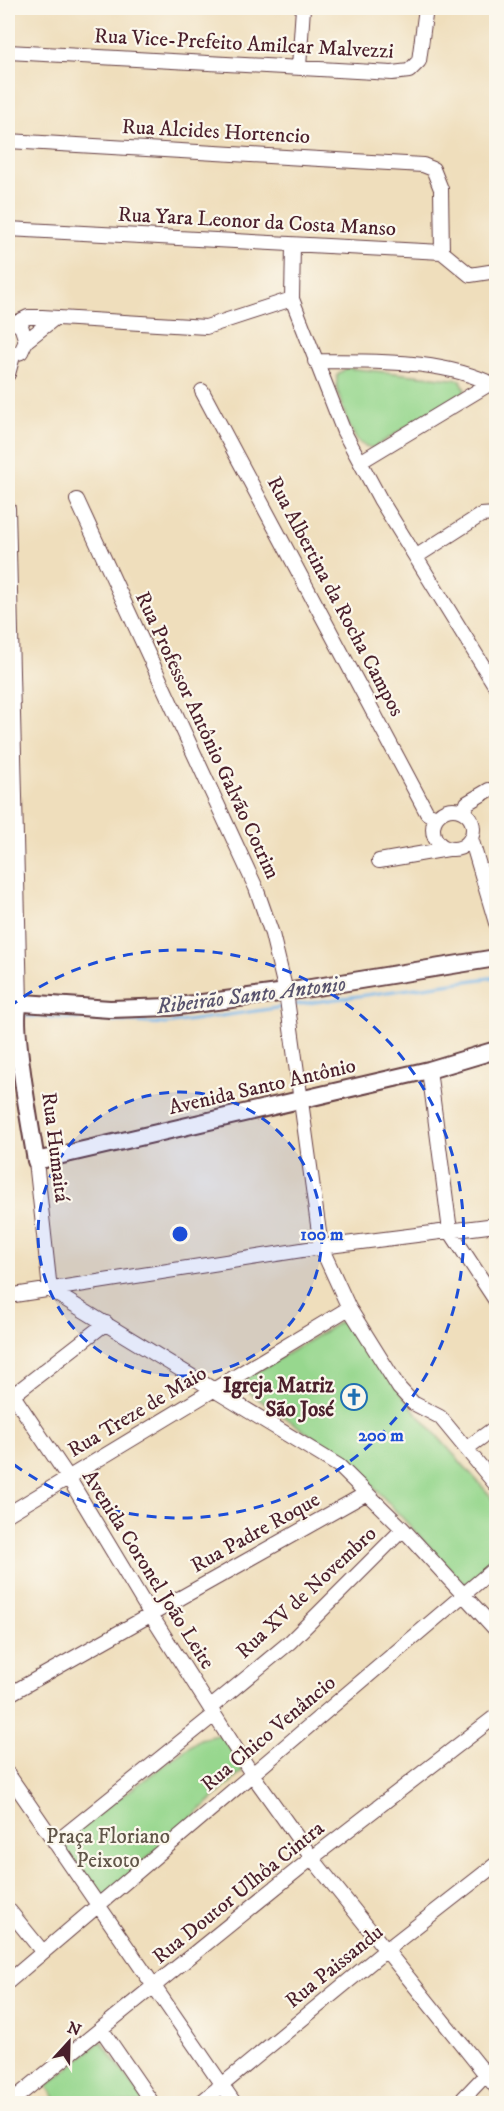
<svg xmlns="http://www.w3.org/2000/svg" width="504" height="2111" font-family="'IM FELL DW Pica',serif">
<rect width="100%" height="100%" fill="#fbf7ec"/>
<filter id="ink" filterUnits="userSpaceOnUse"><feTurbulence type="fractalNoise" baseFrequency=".0167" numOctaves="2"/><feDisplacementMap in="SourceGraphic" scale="12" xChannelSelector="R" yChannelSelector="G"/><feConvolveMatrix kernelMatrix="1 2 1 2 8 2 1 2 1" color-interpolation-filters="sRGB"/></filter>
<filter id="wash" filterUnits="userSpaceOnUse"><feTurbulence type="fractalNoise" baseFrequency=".008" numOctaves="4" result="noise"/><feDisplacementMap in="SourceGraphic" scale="24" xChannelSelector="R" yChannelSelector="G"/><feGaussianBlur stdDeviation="1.35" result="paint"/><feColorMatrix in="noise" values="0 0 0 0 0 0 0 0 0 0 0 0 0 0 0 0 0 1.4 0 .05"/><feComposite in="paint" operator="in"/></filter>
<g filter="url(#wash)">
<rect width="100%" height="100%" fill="#efdebc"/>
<path fill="#97d78e" stroke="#707b5c" stroke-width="1.5" d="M347 368 461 380 465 391 373 448C368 447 363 446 359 442 350 433 332 385 338 374Z
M348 1317 408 1403 496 1502V1560L465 1585 352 1464 237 1384Z
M222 1734 243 1771 100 1901 58 1843 200 1739Z
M101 2041 146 2103H58L47 2086Z"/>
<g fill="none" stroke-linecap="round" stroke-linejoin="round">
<path stroke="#75b6ea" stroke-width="3" d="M293 1005 496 977
M24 1016 166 1024 283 1007"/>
</g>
</g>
<g filter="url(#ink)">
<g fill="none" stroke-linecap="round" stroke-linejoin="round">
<defs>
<path id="minor" d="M8 52 392 73 409 71 419 61 426 8
M299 67 303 8
M8 141 423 165 433 169 441 189 442 252
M8 229 442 252 470 275 496 271
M293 245 292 299 344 432 380 499 496 687
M16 323 28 317H42L206 327 292 299
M26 341 55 318
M8 356 21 352 26 341 21 326 10 321
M315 361C374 362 442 358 496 386
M8 374 13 356
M202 391 427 813 436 817
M360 462 491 383
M77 500 256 888 272 934 286 992 321 1247 349 1308 399 1388 413 1403 440 1417 496 1485
M8 508 20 1003
M417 556 481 515 496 514
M433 829a20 20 0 1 1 40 0a20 20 0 1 1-40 0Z
M465 813 467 803 489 790
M471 838 496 923
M379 861 448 849
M8 949 10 1002
M429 1070 450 1231 496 1301
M36 1161 50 1290 339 1466 403 1529 496 1630
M8 1296 321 1247 496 1225
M8 1388 68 1477 151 1615 252 1774 312 1858 496 2087
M8 1399 106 1323
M467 1448 496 1427
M8 1514 349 1308
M8 1695 367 1493
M210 1708 290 1642 403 1529
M8 1774 235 2104
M55 1843 214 1715
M8 1909 42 1951
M8 1982 496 1567
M102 2030 153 2104
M8 2104 312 1858 496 1716
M199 2104 386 1950 496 1864
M458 2104 496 2064"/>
<path id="major" d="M9 1002 110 1009 171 1007 286 992 496 958
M20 1003C10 1019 32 1135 36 1161L429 1070 496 1050"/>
</defs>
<use href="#minor" stroke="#633c41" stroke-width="16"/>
<use href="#major" stroke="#633c41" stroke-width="20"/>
<use href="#minor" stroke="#fff" stroke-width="14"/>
<use href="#major" stroke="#fff" stroke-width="16"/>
</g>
</g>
<circle cx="180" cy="1234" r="142" fill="#1d4ed8" fill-opacity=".12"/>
<g fill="none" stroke="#1d4ed8" stroke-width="3" stroke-dasharray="10 8">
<circle cx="180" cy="1234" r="142"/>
<path d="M9 1007A284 284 0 1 1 9 1461"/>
</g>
<defs>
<symbol id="church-ring" viewBox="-11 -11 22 22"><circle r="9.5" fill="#fbf7ec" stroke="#1f6fb2" stroke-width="1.5"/><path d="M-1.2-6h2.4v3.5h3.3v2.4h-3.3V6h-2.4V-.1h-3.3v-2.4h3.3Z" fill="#1f6fb2"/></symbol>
</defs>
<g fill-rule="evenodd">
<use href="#church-ring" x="339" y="1382" width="30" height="30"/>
</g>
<g text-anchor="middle" stroke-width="4.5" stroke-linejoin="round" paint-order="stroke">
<g font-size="21" fill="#4a1f2b" stroke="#fbf7ec">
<text transform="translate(244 43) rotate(3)" y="7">Rua Vice-Prefeito Amilcar Malvezzi</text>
<text transform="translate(216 131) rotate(3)" y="7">Rua Alcides Hortencio</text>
<text transform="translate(257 221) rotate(3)" y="7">Rua Yara Leonor da Costa Manso</text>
<text transform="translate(336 596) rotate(62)" y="7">Rua Albertina da Rocha Campos</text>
<text transform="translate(208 735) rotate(65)" y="7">Rua Professor Antônio Galvão Cotrim</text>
<text transform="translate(262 1086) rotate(-13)" y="7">Avenida Santo Antônio</text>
<text transform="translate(56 1147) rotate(83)" y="7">Rua Humaitá</text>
<text transform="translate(137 1411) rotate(-31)" y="7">Rua Treze de Maio</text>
<text transform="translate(255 1532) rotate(-29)" y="7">Rua Padre Roque</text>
<text transform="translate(149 1569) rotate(58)" y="7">Avenida Coronel João Leite</text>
<text transform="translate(306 1592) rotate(-43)" y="7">Rua XV de Novembro</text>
<text transform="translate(268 1733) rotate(-40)" y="7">Rua Chico Venâncio</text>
<text transform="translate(238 1892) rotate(-39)" y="7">Rua Doutor Ulhôa Cintra</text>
<text transform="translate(334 1966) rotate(-39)" y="7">Rua Paissandu</text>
</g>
<g font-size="21" font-weight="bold" fill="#4a1f2b" stroke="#fbf7ec" text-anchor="end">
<text x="334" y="1392">Igreja Matriz<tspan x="334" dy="24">São José</tspan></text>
</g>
<g font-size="21" fill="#615649" stroke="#fbf7ec">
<text x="108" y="1843">Praça Floriano<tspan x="108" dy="24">Peixoto</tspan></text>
</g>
<g font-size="22" font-style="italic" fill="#59546e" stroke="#fbf7ec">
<text transform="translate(251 994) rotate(-7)" y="8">Ribeirão Santo Antonio</text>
</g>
</g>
<circle cx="180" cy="1234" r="9" fill="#1d4ed8" stroke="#fbf7ec" stroke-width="3"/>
<g font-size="18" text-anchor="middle" font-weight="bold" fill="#1d4ed8" stroke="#fbf7ec" stroke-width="4.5" stroke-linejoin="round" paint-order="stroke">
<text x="322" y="1240">100 m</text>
<text x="381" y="1441">200 m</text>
</g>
<rect width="504" height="2111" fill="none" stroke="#fbf7ec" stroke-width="30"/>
<g transform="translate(69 2042) rotate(22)" stroke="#fbf7ec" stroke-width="4.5" paint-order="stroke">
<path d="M0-4.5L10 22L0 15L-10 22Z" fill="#4a1f2b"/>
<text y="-9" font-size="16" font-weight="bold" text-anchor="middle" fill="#4a1f2b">N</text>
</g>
</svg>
